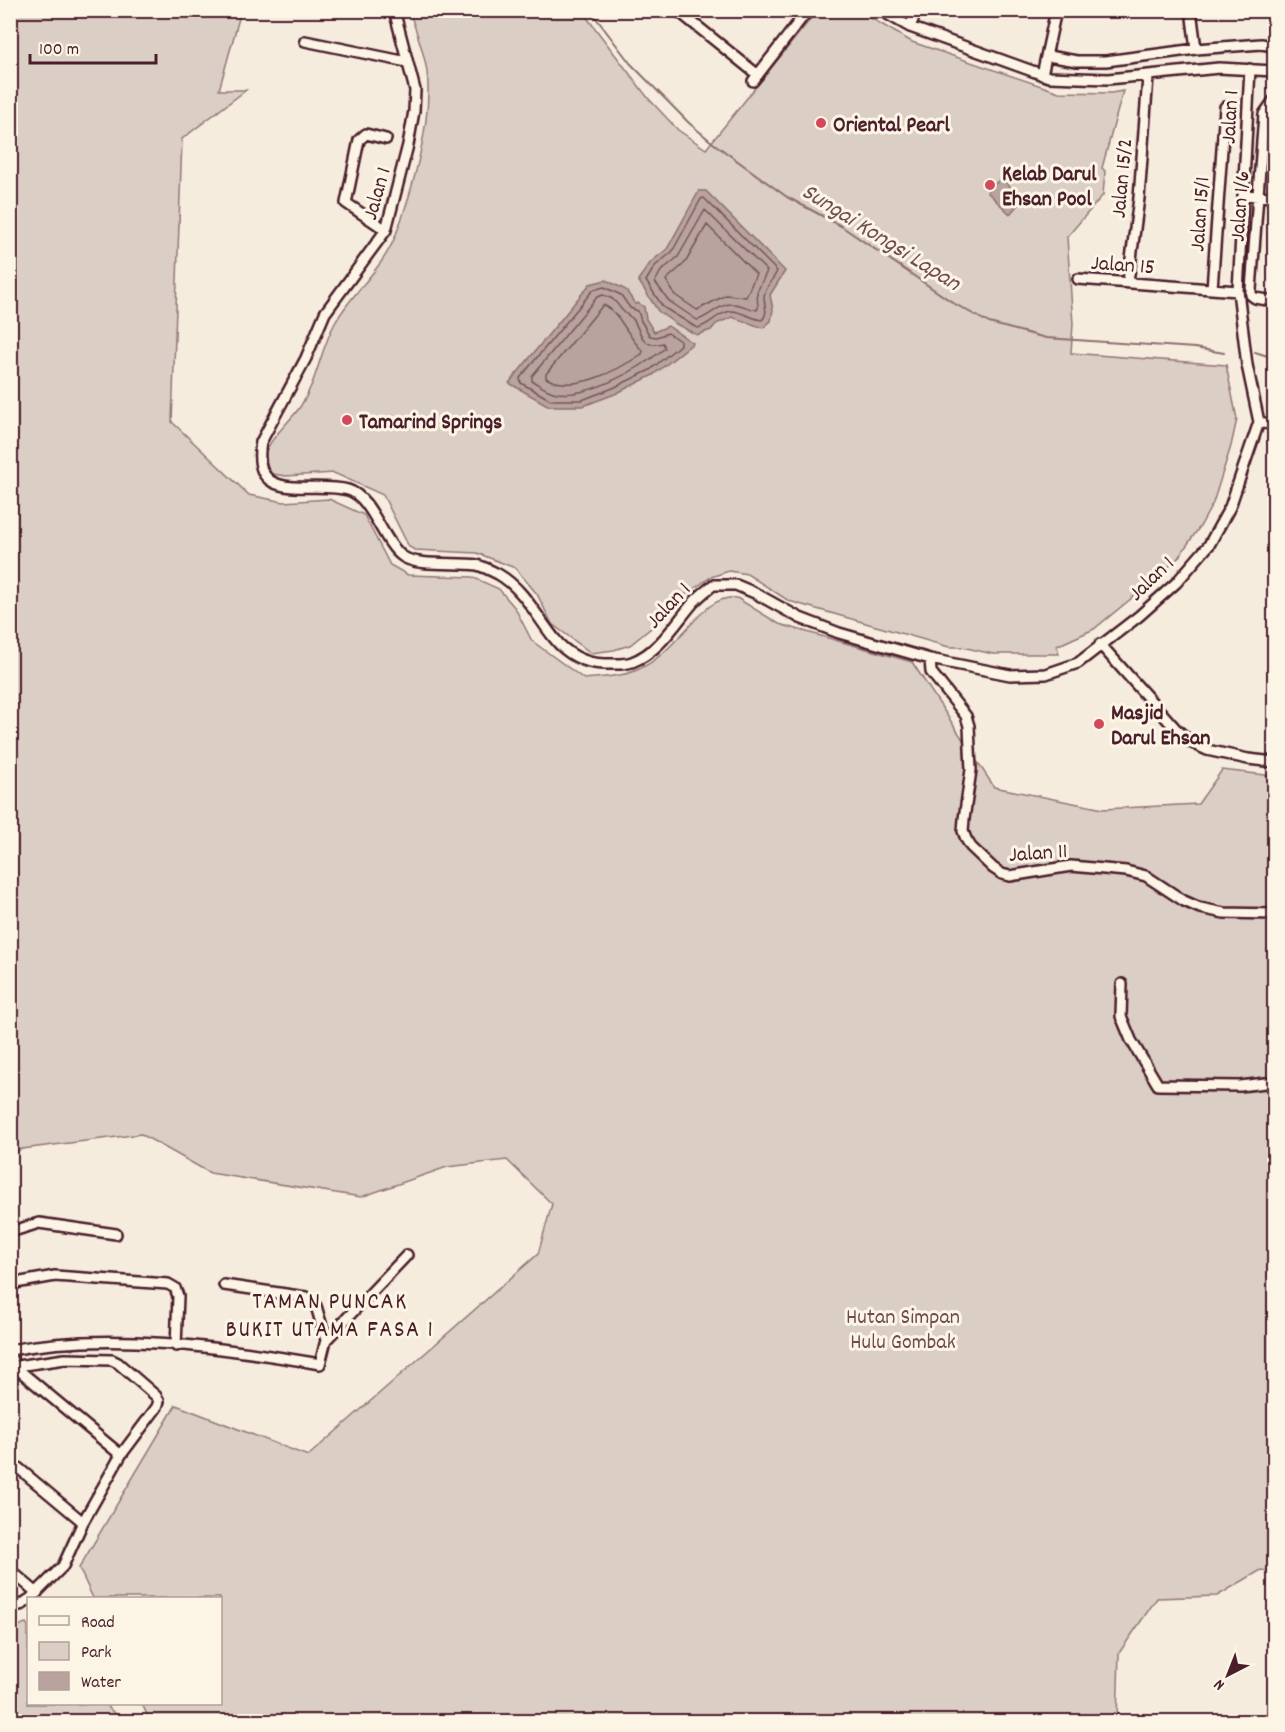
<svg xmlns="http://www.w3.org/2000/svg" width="1285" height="1732" font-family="Dekko,sans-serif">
<rect width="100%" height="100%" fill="#f5ecde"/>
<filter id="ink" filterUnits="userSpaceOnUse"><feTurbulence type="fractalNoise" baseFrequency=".0167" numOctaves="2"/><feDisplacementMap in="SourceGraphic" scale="12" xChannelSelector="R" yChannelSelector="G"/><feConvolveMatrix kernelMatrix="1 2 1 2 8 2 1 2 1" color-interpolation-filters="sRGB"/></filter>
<g filter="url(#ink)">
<path fill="#dbcec4" stroke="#927678" stroke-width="1.5" d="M11 11H241L219 90H246L182 139 172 422 249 495 284 502 329 499 364 515 390 565 408 575 472 577 499 589 515 608 532 641 584 679C603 677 626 677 643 667 655 661 669 648 678 638 694 623 712 594 737 598L779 624 912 662 994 787 1103 809 1198 804 1222 770 1274 776V1572L1261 1570 1217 1596 1157 1598 1119 1653 1117 1721H150L142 1704H220V1598H93L79 1568 176 1405 308 1456 538 1254 552 1204 507 1160 447 1167 361 1197 210 1173 141 1134 22 1149 11 1154Z
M409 11H582L648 98 678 130 706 149 817 11H859L912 42 1059 92 1111 93 1123 91 1102 168 1105 171 1103 195 1067 237 1073 324 1071 353 1226 365 1237 419 1231 446 1213 503 1201 525 1178 558 1160 575 1094 629 1057 646 1059 654H993L962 647H949L789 601 747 574 729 571 711 577 679 599 661 620 630 645 614 650 591 653 552 624 537 594 515 568 477 553 415 550 409 547 383 495 334 473 286 476 266 473C254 449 288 425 300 407 318 380 320 350 335 323 352 292 381 271 395 237 412 193 433 119 427 72 424 51 416 30 409 11Z
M26 1623 28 1626V1704H105L122 1721H11V1629Z"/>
<path fill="#b8a39e" stroke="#8c6e70" stroke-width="1.5" d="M1001 178 1023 199 1010 214 987 192Z
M699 191H706L785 271 770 295 773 309 771 321 763 328 732 317 716 324 711 330 697 335 676 324 658 311 638 280 651 262 667 249Z
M606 280 626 290 635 304 638 303 644 307 646 319 654 332 668 326 693 343 653 375 615 394 583 406H549L509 383 590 284Z"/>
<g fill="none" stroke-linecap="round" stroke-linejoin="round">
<path stroke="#765459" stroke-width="1.5" d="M704 198 777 271C774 279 764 288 764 297 764 306 769 313 762 320 753 319 742 312 733 311 719 311 709 326 697 328L663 307 646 281 655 266 672 252 701 199Z
M705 210 767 271 757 292 758 308 757 310C749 309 741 304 733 304 719 303 709 318 697 320L669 301 655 282 661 271 678 257Z
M707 225 756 274 746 297 726 295 697 310 675 295 666 280 685 263Z
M604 287 621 295 630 308 638 311 641 321 650 336 656 337 668 333 680 341V345L650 370 613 388 582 400H551L521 383 520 378 593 290Z
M603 295C619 300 615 304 625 313 627 315 631 317 633 319 642 334 641 349 663 343L665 348C641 368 585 401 553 392 546 390 538 384 532 381V376L597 297Z
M603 305C619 310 629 340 643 351L642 354C618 370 574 394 546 378V374Z"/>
<path stroke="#8c6e70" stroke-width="2" d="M590 10 630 63 689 123 713 143 787 197 841 226 955 304 989 323 1046 338 1195 348 1224 353
M1255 352 1274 358"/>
<defs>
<path id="street" d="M394 10 415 90 414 111 408 145 386 230 325 313 306 358 261 442C250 506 311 480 348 490 372 497 382 541 402 556 415 567 458 562 477 565 484 567 492 571 498 574 523 588 537 617 554 638 566 654 585 664 605 664 613 664 624 665 632 662 659 652 675 624 693 603 699 596 706 591 713 585H736L755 593 800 618 839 633 930 659 1010 675 1046 674 1078 663 1139 616 1176 583 1209 545 1230 507 1259 422 1247 365 1238 291 1250 69
M677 10 758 75
M880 10 910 27 1049 77 1108 79 1219 68 1274 71
M1191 10 1196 49
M910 27 917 10
M305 41 407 62
M1048 56 1077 61H1106L1196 49 1261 44 1274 46
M1042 75 1056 10
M753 81 808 10
M1274 100 1264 114 1251 290V295L1255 298 1274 301
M1243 195 1274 197
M386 230 346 203 359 140 366 134 386 139
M1078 279 1238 291
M1128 282 1139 198 1148 77
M1212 289 1225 107
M1259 422 1274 425
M1100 644 1175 728 1192 743 1207 750 1248 759 1274 762
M930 659 931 672 966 716 969 726 971 770 964 819 963 831 966 839 971 847 993 868 1002 874 1010 876 1071 866 1126 871 1146 876 1184 901 1200 908 1224 913 1274 914
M1274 677V676
M1122 984 1121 1016 1131 1040 1158 1085 1240 1086 1274 1082
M10 1232 39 1223 116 1234
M10 1284 55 1276 168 1284 175 1288 178 1296 176 1346
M224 1285 306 1297 316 1306 326 1340
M10 1350C108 1331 222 1347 320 1364L326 1340 407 1255
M10 1356 14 1366 121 1455
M10 1367 65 1359 112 1360 118 1363 156 1396 159 1401 157 1407 121 1455 83 1522 63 1566 31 1598
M10 1461 83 1522
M10 1570 37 1593
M10 1608 23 1604 28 1600"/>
</defs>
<use href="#street" stroke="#4a1f2b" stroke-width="14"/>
<use href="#street" stroke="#fcf5e5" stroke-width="9"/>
</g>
</g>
<g fill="#d1495b" stroke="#fcf5e5" stroke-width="2">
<circle cx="821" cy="123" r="6"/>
<circle cx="990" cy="185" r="6"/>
<circle cx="347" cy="420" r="6"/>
<circle cx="1099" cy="724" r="6"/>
</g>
<g text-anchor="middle" stroke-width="6" stroke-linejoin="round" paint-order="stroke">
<g font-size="22" fill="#4a1f2b" stroke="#fcf5e5">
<text transform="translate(1228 117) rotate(-87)" y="8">Jalan 1</text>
<text transform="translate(1120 178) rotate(-85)" y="8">Jalan 15/2</text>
<text transform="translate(375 193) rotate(-74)" y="8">Jalan 1</text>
<text transform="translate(1238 206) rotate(-86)" y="8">Jalan 1/6</text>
<text transform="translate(1198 214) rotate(-86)" y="8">Jalan 15/1</text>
<text transform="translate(1123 263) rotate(4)" y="8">Jalan 15</text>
<text transform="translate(1150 577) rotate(-44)" y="8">Jalan 1</text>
<text transform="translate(667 604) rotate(-47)" y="8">Jalan 1</text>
<text transform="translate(1038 851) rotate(-4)" y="8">Jalan 11</text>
</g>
<g font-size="22" font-weight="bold" fill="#4a1f2b" stroke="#fcf5e5" text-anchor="start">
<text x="833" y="131">Oriental Pearl</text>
<text x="1002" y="180">Kelab Darul<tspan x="1002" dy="25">Ehsan Pool</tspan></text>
<text x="359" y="428">Tamarind Springs</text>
<text x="1111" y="719">Masjid<tspan x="1111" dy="25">Darul Ehsan</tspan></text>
</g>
<g font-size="22" fill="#6e4b51" stroke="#fcf5e5">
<text x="903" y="1323">Hutan Simpan<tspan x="903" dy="25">Hulu Gombak</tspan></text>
</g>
<g font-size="24" font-style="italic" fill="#704d53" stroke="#fcf5e5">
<text transform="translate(882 236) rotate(32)" y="8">Sungai Kongsi Lapan</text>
</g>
<g font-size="24" letter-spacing="1.5" fill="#4a1f2b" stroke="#fcf5e5">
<text x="330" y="1308">TAMAN PUNCAK<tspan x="330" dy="28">BUKIT UTAMA FASA 1</tspan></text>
</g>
</g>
<rect width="1285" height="1732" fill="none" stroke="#fcf5e5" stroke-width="36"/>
<rect x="18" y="18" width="1249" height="1696" fill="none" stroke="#4a1f2b" stroke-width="2" filter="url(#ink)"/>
<rect x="27" y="1597" width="195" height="108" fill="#fcf5e5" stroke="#b59f9b" stroke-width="1.5"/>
<rect x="39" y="1616" width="30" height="9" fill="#fcf5e5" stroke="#b59f9b" stroke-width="1.5"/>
<text x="81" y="1627" font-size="18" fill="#4a1f2b">Road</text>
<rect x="39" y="1642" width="30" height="18" fill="#dbcec4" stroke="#b59f9b" stroke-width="1.5"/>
<text x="81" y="1657" font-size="18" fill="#4a1f2b">Park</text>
<rect x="39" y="1672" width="30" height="18" fill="#b8a39e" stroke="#b59f9b" stroke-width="1.5"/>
<text x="81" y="1687" font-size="18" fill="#4a1f2b">Water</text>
<g transform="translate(1228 1675) rotate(222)" stroke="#fcf5e5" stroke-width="4.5" paint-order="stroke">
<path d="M0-4.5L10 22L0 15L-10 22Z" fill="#4a1f2b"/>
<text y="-9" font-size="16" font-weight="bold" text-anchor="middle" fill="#4a1f2b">N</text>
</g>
<path d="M30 54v9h126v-9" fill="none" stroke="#4a1f2b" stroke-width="3"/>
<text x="39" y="54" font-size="18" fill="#4a1f2b" stroke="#fcf5e5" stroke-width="4.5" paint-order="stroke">100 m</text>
</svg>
